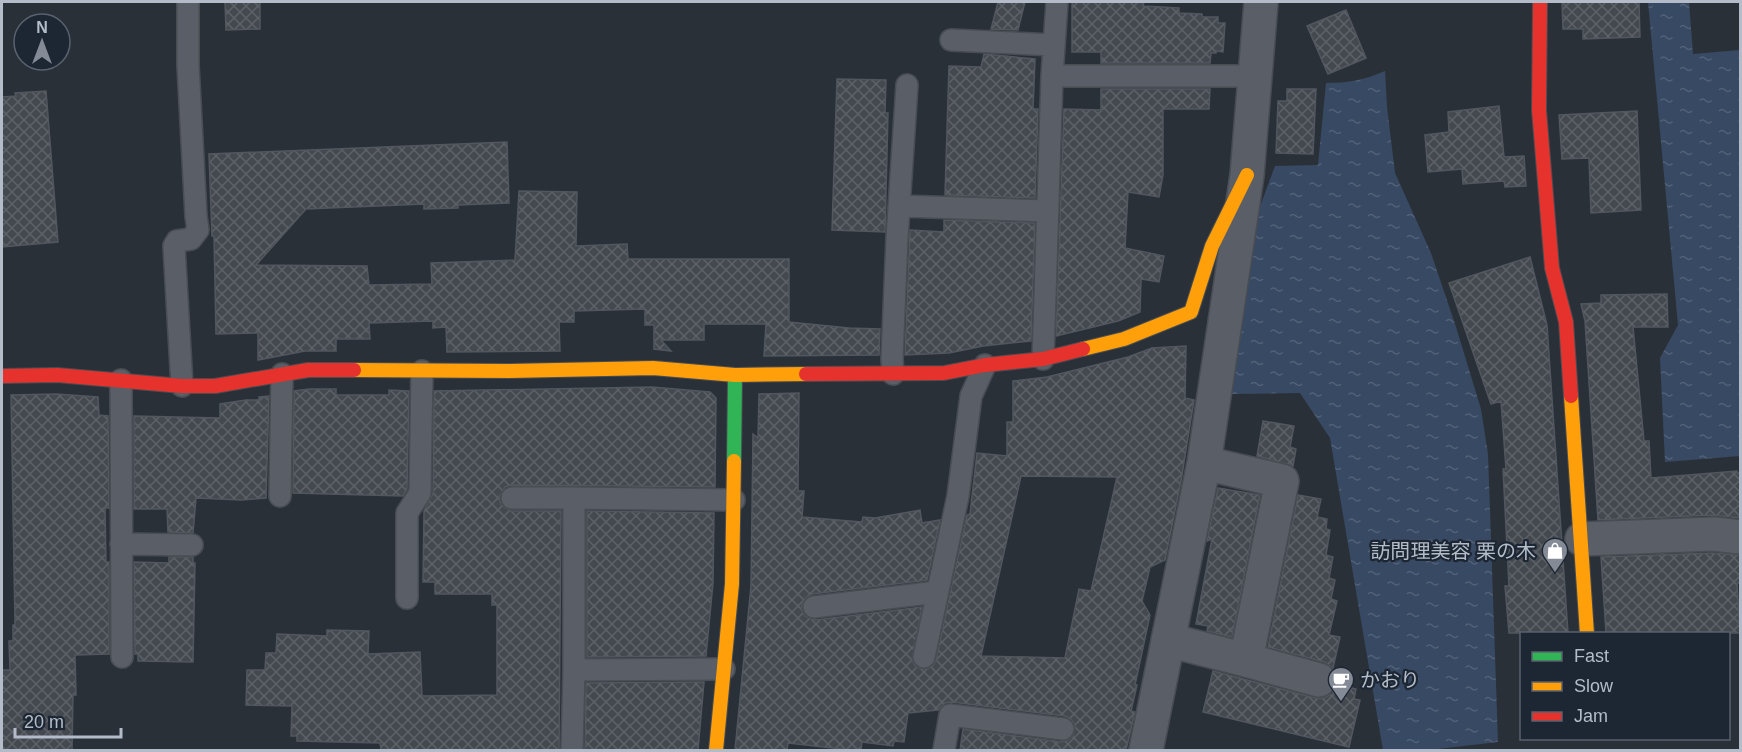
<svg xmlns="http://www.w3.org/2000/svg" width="1742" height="752" font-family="Helvetica,'Noto Sans JP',sans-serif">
<defs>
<pattern id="water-ripples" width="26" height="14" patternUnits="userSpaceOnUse" patternTransform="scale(1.5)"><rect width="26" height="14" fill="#384963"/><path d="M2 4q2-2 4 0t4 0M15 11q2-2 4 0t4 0" fill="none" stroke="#526178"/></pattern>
<pattern id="building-cross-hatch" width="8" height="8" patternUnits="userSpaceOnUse" patternTransform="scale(1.5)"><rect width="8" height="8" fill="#444950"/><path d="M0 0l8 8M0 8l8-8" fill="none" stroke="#5d6168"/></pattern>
</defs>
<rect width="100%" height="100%" fill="#2a3038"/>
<path fill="url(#water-ripples)" d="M1648 2H1689L1693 54 1740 50V456L1665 462 1660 358 1678 325Z
M1385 71 1387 107 1395 173 1431 253 1456 327 1481 409 1488 454 1498 742 1429 750H1383L1330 438 1300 393 1231 394 1258 212 1275 166 1318 165 1326 83C1348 83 1365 80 1385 71Z"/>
<path fill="url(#building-cross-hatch)" stroke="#52575f" stroke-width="1.5" fill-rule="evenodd" d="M225 2H260V29L226 30Z
M998 2H1025L1018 30 991 29Z
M1072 2H1144L1143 6 1179 8V13L1202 14V17H1218V23H1225L1223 52 1216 51V53H1211L1210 63H1101V52H1072Z
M1562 2H1639L1640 37 1583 39V29H1563Z
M1346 10 1366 58 1328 74 1307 26Z
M984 54 1035 59 1033 109H1038L1035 198 945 195 949 66 981 67Z
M837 79 886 80 885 113H888L885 232 832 230Z
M1101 89H1210L1209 109H1163V175L1159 197 1128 192 1125 248 1164 256 1159 282 1141 279 1140 312 1118 321 1056 336 1064 109 1101 110Z
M1287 89H1316L1313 154 1276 153 1278 101H1287Z
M46 91 58 242 2 247V97L16 96 15 93Z
M1499 106 1504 157 1524 156 1526 186 1505 187 1504 181 1463 184 1462 169 1428 172 1425 135 1449 132 1448 112Z
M1637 111 1641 210 1591 213 1589 158 1562 159 1559 115Z
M507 142 509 203 458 205V208L424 209V204L306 209 256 265 367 266 369 285 432 284 431 263 515 260 519 191 577 192 576 246 627 244 628 259H789V322L849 328 880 329 879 355 764 356 766 324H704V340H661L671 351 654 349V325H645V309L574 311V322H559L560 351 447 352 446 327 433 328V321L369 323 370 339H336V351H305L258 360V333L216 334 214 236H212L209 154Z
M944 220 1035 223 1031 341 983 346 949 353 905 355 910 230 944 232Z
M1530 257 1547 325 1568 633H1509L1505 586H1509L1503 469H1506L1501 401 1491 404 1449 283Z
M1667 294 1668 327H1633L1644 441H1649L1651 478 1737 471V473H1740V518L1713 515 1598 520 1585 321 1581 304 1601 303V295Z
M1186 346 1185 398 1194 400 1181 481 1165 560 1150 567 1142 601 1150 615 1135 685H1137L1131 711 1135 712 1126 750H960L963 729 1062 742 1068 740 1073 736 1075 725 1071 719 1065 716 952 702 945 703 938 710 908 713 904 742 894 741 893 746 862 742 861 750H850L788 743 787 750H735L751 586 753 434 758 438 759 394 799 393 798 491H804L802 517 862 522 863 517 875 518 920 510 922 523 940 520 927 580 812 594 806 597 801 608 804 615 810 619 816 620 922 607 912 660 916 667 927 669 933 666 936 660 967 515 970 514 977 453 1007 456V422H1013V381L1047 377 1128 357 1152 348ZM1021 476 1117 477 1091 591 1079 589 1065 658 981 656Z
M652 387 710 392 716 398 715 487 512 485 505 487 499 497 501 505 511 511H561L559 750H381L380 743 297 741V736H291L292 706 246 705 247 670H265L266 653H276L277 634 327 636V630L369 631 368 654 420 652 422 696 497 695V605H492V594H435V582H423L424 511 433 493 434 391Z
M310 389H336V395H389V390L409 391 407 489 403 496 293 493 294 391Z
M56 394 98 397 99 415 108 416 109 508H105L106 562H109V654L75 655 76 695H73L72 750H2V670H10L9 641H13V625H15L11 395Z
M269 396 266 498 242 500 196 498 193 533 168 532 167 509H134V416L220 418V404L246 400H259V397Z
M1263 421 1294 426 1290 447 1296 449 1293 466 1257 456Z
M1218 488 1260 495 1232 637 1207 631 1208 626 1196 624 1212 539 1207 541Z
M1298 495 1321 499 1317 517 1327 519 1326 529 1330 530 1326 555 1333 557 1329 578 1335 580 1331 599 1337 601 1329 635 1340 637 1333 668 1324 662 1268 647Z
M587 511 714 513 713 583 706 656 587 657Z
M1713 553 1740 555V583H1737L1740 633H1606L1601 557Z
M169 557H193V563H195L193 662 138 661V654H135L134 562 169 563Z
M1213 671 1315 698H1324L1332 694 1337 684 1356 689 1354 699 1360 700 1349 747 1203 712Z
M704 682 698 750H585L586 683Z"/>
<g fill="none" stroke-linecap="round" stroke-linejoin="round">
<defs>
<path id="lane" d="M951 40 1054 45
M1052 76 1057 2
M901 206 1048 211
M1043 359 1052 76H1255
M893 374 892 359 897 238 907 85
M121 380 122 657
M182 386 174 246 177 241 191 239 198 230 196 216 188 65V2
M280 496 282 374
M512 498H574
M121 544 192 545
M407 598V513L420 493 422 371
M814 607 937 592
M924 657 958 496 971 396 985 365
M724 669 574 670V498L734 500
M572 750 574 670
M944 750 950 715 1063 729"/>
<path id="street" d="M1582 539 1714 534 1740 537
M1168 640 1246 660 1282 481 1204 463
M1246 660 1319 680
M1146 750 1204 463 1247 175 1261 2"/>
<path id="fast" d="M734 461 735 375"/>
<path id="slow" d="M1083 349 1124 339 1191 312 1212 246 1247 175
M354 370 509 371 653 368 735 375 806 374
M1571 396 1587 634
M716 750 732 584 734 461"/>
<path id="jam" d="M1540 2 1539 110 1552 268 1566 322 1571 396
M806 374 944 373 985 365 1043 359 1083 349
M2 376 57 375 182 386H215L308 370H354"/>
</defs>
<use href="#lane" stroke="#484c53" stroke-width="24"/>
<use href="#street" stroke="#484c53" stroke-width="36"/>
<use href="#fast" stroke="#484c53" stroke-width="16"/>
<use href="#slow" stroke="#484c53" stroke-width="16"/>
<use href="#jam" stroke="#484c53" stroke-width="16"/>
<use href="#lane" stroke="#5a5e66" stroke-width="21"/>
<use href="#street" stroke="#5a5e66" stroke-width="33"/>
<use href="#fast" stroke="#30b455" stroke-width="14"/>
<use href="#slow" stroke="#ff9f0a" stroke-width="14"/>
<use href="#jam" stroke="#e5322d" stroke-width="14"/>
</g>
<defs>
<symbol id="shop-pin" viewBox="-11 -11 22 30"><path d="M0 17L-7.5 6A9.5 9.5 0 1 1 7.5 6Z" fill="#848b96" stroke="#1d2633"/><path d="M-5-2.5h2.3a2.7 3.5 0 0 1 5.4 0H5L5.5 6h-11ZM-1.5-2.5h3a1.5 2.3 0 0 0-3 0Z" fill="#fff"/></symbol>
<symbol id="cafe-pin" viewBox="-11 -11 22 30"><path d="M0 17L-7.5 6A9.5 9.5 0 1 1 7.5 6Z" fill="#848b96" stroke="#1d2633"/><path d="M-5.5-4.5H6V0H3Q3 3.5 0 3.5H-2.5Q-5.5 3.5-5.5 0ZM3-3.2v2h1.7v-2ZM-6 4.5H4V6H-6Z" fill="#fff"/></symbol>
</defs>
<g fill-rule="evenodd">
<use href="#shop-pin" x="1540" y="536" width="30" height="40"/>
<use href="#cafe-pin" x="1326" y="665" width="30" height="40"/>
</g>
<g text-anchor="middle" stroke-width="4.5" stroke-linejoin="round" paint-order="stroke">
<g font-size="20" fill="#b4bcc9" stroke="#1d2633" text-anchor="end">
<text x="1536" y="558">訪問理美容 栗の木</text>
<text x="1360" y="687" text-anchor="start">かおり</text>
</g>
</g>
<rect width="1742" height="752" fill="none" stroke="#b4bcc9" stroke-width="6"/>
<rect x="1520" y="632" width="210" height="108" fill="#1d2633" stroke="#59626f" stroke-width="1.5"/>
<rect x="1532" y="652" width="30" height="9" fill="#30b455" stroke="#59626f" stroke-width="1.5"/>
<text x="1574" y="662" font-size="18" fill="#b4bcc9">Fast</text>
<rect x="1532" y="682" width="30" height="9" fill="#ff9f0a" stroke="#59626f" stroke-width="1.5"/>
<text x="1574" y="692" font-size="18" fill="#b4bcc9">Slow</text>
<rect x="1532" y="712" width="30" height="9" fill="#e5322d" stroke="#59626f" stroke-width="1.5"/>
<text x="1574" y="722" font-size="18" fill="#b4bcc9">Jam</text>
<g transform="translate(42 42)"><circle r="28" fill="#1d2633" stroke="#59626f" stroke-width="1.5"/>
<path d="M0-4.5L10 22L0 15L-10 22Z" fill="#848b96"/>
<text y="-9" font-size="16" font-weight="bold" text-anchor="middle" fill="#b4bcc9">N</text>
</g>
<path d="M15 728v9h106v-9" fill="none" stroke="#b4bcc9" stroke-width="3"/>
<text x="24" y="728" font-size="18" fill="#b4bcc9" stroke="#1d2633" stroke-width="4.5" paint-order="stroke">20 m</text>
</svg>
